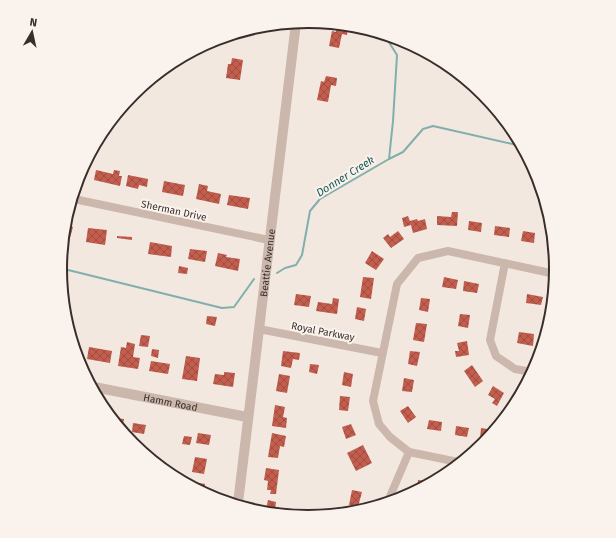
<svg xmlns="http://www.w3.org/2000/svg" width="616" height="538" font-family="'Fira Sans',sans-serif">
<defs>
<pattern id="building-cross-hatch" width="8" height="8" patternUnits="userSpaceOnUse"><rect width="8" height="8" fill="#c35d4e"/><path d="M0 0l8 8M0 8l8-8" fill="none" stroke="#9f4d41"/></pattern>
</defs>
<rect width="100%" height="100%" fill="#f3e8e0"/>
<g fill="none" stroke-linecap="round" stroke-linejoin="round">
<path stroke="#80afac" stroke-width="2" d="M389 159 403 152 423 129 433 126 517 145
M60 268 222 308 234 307 254 279
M277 273 285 268 296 265 302 255 310 211 320 199 389 159 393 121 397 55 385 36"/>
</g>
<path fill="url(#building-cross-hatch)" d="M337 27 348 29 347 35 342 34 339 48 329 46 332 31 336 32Z
M232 58 243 60 240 80 226 78 228 64H231Z
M326 76 337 78 336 86 331 85 328 102 317 100 321 81 324 82Z
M84 167H87L85 177 79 176Z
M96 170 113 174 114 170 120 171 119 176H122L120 186 94 180Z
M128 175 148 179 147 187 139 185 138 189 126 186Z
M164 181 185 185 183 196 162 192Z
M199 184 208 186 207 191 221 194 219 204 196 199Z
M229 195 250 198 248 209 227 205Z
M452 212H458L457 226 437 225V216L451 217Z
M408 216 410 221 417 219 418 221 425 219 427 229 413 233 411 225 404 227 402 218Z
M469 221 482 223 481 232 468 230Z
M69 226 73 227 70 238H66Z
M495 226 510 228 509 237 494 235Z
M88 228 107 230 105 245 86 242Z
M398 231 404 239 391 248 383 238 388 234 390 237Z
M523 231 535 233 534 243 521 241Z
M117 236 132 237V240L117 238Z
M150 242 172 246 171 257 148 254Z
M190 249 207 251 205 262 188 259Z
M372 251 384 259 376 270 365 263Z
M218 253 227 255 226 257 240 259 238 271 215 266Z
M179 266 188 268 187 274 178 273Z
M363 277 374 278 371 299 360 297Z
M444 277 458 280 456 289 442 287Z
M464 281 479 284 477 293 463 291Z
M296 294 311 296 309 307 294 305Z
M527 294 543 297 541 305 526 303Z
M333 298 339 299 337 314 316 311 318 302 332 304Z
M421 298 430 299 428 312 419 310Z
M357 307 366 309 364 321 355 319Z
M460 314 470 315 468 328 458 326Z
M207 316 217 317 215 326 206 324Z
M416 323 427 324 424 342 413 340Z
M519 332 534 334 533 346 517 343Z
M141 335 150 336 148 347 139 346Z
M467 341 469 355 456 357 455 351H459L457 343Z
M127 342 135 344 133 357 140 358 138 369 118 366 121 347 126 348Z
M75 344 80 345 79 355H77Z
M89 347 112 351 110 363 87 359Z
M152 349 159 350 158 358 151 356Z
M283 351 300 353 299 360 293 359 291 368 281 366Z
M410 351 420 352 417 366 408 364Z
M186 356 200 358 197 381 182 379Z
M151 361 170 364 168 374 149 371Z
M310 364 319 365 317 374 309 372Z
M472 365 483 381 475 387 464 371Z
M224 372 235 373 233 387 213 384 215 374 224 375Z
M344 372 353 374 351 387 342 385Z
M279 374 290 376 287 393 276 391Z
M404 378 414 380 412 392 402 391Z
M493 386 504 393 497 406 492 403 495 399 488 395Z
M340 396 350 397 348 411 339 410Z
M275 405 285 407 283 417 287 418 286 428 272 426Z
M408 406 416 417 408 423 400 411Z
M115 418 124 419 122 429 119 424Z
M429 420 442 422 441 431 427 429Z
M133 423 146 425 144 434 132 432Z
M351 424 356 435 346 439 342 427Z
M456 426 469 428 467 437 455 435Z
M481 428 493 430 486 440 480 439Z
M198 433 211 435 209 445 196 443Z
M272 433 286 436 284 447 280 446 278 458 268 457Z
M184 436 192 437 190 445 182 444Z
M363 445 372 463 356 471 347 453Z
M195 457 207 459 204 474 192 472Z
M266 468 279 470 276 494H270L271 490H267L268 481 264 480Z
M418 480 428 481 417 489Z
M188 481 205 484 204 492Z
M352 490 362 492 358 507 349 505Z
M268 500 276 502 275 510 266 509Z"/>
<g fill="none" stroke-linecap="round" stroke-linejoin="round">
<path stroke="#cbb7ac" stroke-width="8" d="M74 199 269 240
M505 263 490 340 496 356 515 369 532 372
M259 329 382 353
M458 462 409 452 390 437 379 424 373 401 397 284 418 258 448 251 555 274
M388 501 409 452"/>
<g stroke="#cbb7ac" stroke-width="10">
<path id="s1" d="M94 387 247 417"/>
<path id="s2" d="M238 503 296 23"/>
</g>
</g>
<g text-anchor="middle" stroke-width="4" stroke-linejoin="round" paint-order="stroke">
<g font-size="10" fill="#392e2b" stroke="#faf3ed">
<text transform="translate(174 210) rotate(12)" y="4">Sherman Drive</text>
<text dy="4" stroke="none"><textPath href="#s2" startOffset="242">Beattie Avenue</textPath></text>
<text transform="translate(323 331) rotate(11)" y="4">Royal Parkway</text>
<text dy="4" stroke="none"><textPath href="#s1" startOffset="78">Hamm Road</textPath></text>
</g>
<g font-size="11" font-style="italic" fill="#215a57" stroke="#faf3ed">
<text transform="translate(345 176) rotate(-32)" y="4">Donner Creek</text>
</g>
</g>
<path d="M0 0H616V538H0ZM67 269a241 241 0 1 1 482 0a241 241 0 1 1-482 0Z" fill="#faf3ed" fill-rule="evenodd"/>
<path fill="none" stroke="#392e2b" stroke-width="2" d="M67 269a241 241 0 1 1 482 0a241 241 0 1 1-482 0Z"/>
<g transform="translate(32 32) rotate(9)" stroke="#faf3ed" stroke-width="3" paint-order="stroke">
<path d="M0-3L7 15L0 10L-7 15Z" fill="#392e2b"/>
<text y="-6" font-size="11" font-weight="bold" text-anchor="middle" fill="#392e2b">N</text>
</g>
</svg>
